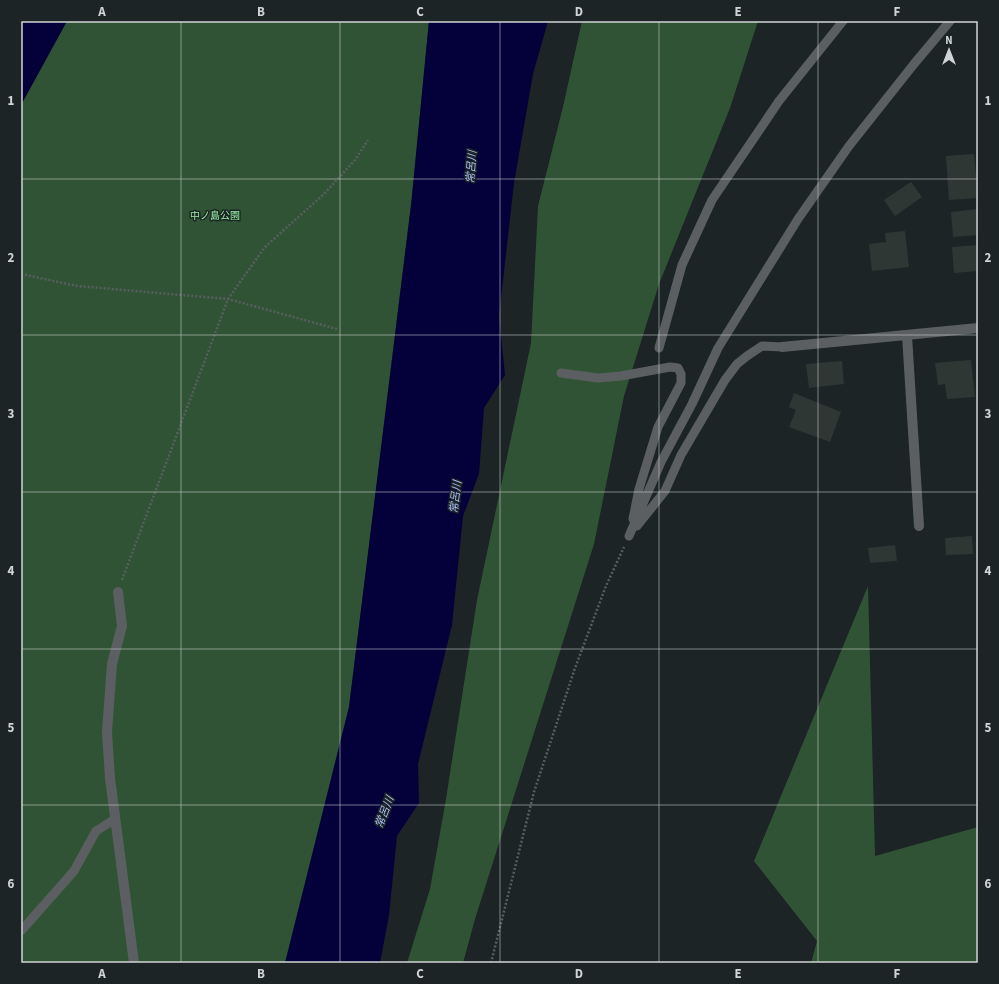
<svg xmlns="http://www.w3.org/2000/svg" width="999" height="984" font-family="'Source Sans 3','Noto Sans JP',sans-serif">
<rect width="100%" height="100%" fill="#1c2426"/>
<path fill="#315335" d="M67 21H429L412 196 349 707 285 963H21V105Z
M582 21H758L730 108 659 284 624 396 594 544 475 919 463 963H407L430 889 446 799 477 600 531 343 538 206 563 107Z
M868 586 875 856 978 827V963H811L817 941 754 861Z"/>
<path fill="#04013a" d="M21 21H67L21 105Z
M429 21H548L533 74 514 183 499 316 505 375 484 408 479 474 463 516 452 625 418 764 419 803 397 836 389 915 380 963H285L349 707 411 206Z"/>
<path fill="#2f3735" d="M974 154 978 198 949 200 946 156Z
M911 182 922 197 895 216 884 200Z
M978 209V235L953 237 951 212Z
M905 231 909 267 872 271 869 244 886 242 885 233Z
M978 245V271L954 273 952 247Z
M971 360 975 397 947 399 945 384 938 385 935 363Z
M842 361 844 384 809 388 806 364Z
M794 393 841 412 830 442 789 427 796 410 789 407Z
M972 536 973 554 946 555 945 538Z
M895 545 897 561 870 563 868 548Z"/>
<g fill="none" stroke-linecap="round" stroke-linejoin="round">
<path stroke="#575e60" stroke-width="2.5" stroke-dasharray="2 2" stroke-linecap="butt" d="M21 274 77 286 228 299 337 329
M122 580 228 299 265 247 324 194 355 160 368 140
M491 963 534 792 575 668 606 586 624 547"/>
<path stroke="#5c5f61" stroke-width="9" d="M659 348 682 265 712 200 779 101 843 21
M561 373 598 378 621 376 670 367 678 368 681 374V383L658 427 639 489 633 519
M637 526 665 491 681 455 725 380 737 364 747 356 762 346 782 347
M629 536 661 462 692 404 718 348 798 219 849 146 914 64 950 21
M21 931 74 871 96 831 115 819"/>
<path stroke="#5c5f61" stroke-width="10" d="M907 336 919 526
M782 347 978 328
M118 592 122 626 112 664 107 732 110 778 134 963"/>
</g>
<path fill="none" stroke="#cfd4d5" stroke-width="1" stroke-opacity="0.55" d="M181 21V963M340 21V963M500 21V963M659 21V963M818 21V963M21 179H978M21 335H978M21 492H978M21 649H978M21 805H978"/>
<g text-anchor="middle" stroke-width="3" stroke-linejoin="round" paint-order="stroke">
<g font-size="10" fill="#96eea1" stroke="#1c2426">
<text x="215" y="219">中ノ島公園</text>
</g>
<g font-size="11" font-style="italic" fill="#a9bdf4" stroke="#1c2426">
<text transform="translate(471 167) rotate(-86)" y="4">常呂川</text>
<text transform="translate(455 497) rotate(-83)" y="4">常呂川</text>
<text transform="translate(384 812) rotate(-69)" y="4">常呂川</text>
</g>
</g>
<rect width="999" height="984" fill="none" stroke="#1c2426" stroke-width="44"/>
<g transform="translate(949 50)" stroke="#1c2426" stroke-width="3" paint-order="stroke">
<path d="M0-3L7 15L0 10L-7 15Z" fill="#cfd4d5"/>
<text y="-6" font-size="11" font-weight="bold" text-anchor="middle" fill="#cfd4d5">N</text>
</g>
<rect x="22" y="22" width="955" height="940" fill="none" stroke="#cfd4d5" stroke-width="1.5"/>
<g font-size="13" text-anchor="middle" font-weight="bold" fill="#cfd4d5">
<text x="102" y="16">A</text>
<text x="261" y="16">B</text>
<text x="420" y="16">C</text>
<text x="579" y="16">D</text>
<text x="738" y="16">E</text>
<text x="897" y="16">F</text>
<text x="11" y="105">1</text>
<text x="988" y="105">1</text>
<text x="11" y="262">2</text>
<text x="988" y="262">2</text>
<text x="11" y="418">3</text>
<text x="988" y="418">3</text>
<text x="11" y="575">4</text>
<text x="988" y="575">4</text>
<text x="11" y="732">5</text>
<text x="988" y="732">5</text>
<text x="11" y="888">6</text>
<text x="988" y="888">6</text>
<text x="102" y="978">A</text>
<text x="261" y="978">B</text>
<text x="420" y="978">C</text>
<text x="579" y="978">D</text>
<text x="738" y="978">E</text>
<text x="897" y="978">F</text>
</g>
</svg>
